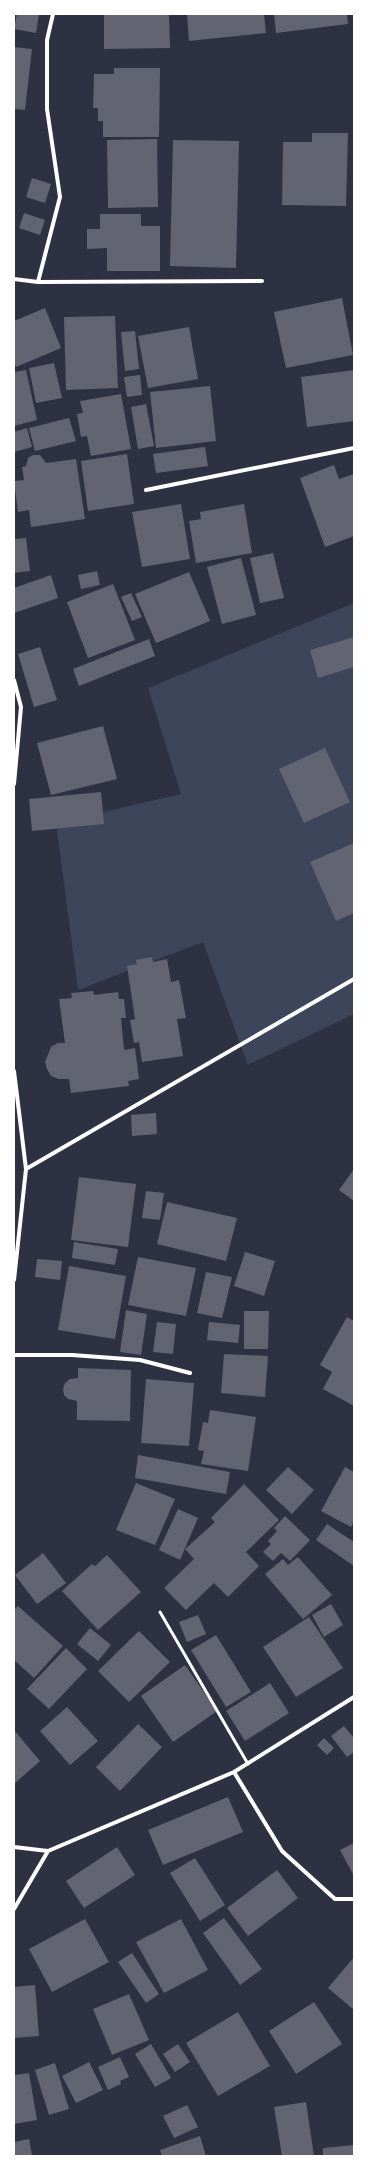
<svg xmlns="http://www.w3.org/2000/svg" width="368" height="2170" font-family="'DM Sans',sans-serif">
<rect width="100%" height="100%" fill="#2d3142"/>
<path fill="#3c4559" d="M354 603V1014L248 1065 203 942 78 990 56 823 181 794 148 688Z"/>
<path fill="#626471" d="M17 14H39L36 33 14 29Z
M104 14H169L170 48 104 49Z
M187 14H264L266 33 189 41Z
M274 14H347L348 24 276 33Z
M14 47 32 49 25 110 14 109Z
M114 68H160L159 137H103V121H98V108H93L94 74H114Z
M312 133H348L346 206 282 205 283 142H312Z
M157 139 158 207 108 208 107 140Z
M173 140 239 141 236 268 170 266Z
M32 178 51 184 45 203 26 197Z
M24 213 45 220 40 235 19 228Z
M100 214H141V226H160V271H107V248L87 249V229H100Z
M342 298 353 355 286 368 274 312Z
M45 308 61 348 16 367 14 362V321Z
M115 316 118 388 66 390 64 317Z
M189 327 198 379 148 388 138 336Z
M135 331 139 369 125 371 121 332Z
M54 363 62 398 36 403 29 368Z
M26 370 37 420 14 426V372Z
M354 370V421L307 427 301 377Z
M140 375 142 395 127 397 124 377Z
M210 386 216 441 156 448 150 392Z
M121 394 131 449 91 456 87 436 81 437 77 414 83 413 80 401Z
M146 404 154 446 138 449 131 407Z
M69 418 76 441 35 451 29 428Z
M27 428 32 447 14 452V432Z
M205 447 208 466 156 473 153 454Z
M127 454 134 504 88 511 81 461Z
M33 455H40L46 463 76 459 85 519 31 527 29 510 18 512 14 481 24 480 22 467 26 466 28 458Z
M334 465 339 479 354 474V536L325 547 300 478Z
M181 504 190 559 142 567 132 512Z
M244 504 252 553 196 563 189 521 201 519 200 512Z
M26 538 30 571 14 573V539Z
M273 553 284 598 260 603 250 558Z
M241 558 256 615 222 624 207 567Z
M97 571 100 585 81 589 78 575Z
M189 572 210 621 156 643 135 594Z
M51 575 58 598 14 613V588Z
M113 584 135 640 88 658 67 602Z
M131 593 142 617 132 621 121 597Z
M354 637V667L318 678 310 650Z
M149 639 155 656 79 686 73 669Z
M40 647 57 700 34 707 18 654Z
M103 726 117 779 51 795 37 743Z
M325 748 350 802 304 823 279 769Z
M101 792 104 824 32 831 29 799Z
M354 843V913L336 921 310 862Z
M152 957 153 962 167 959 171 982 179 980 186 1018 177 1019 183 1056 142 1062 139 1042 134 1043 130 1020 135 1019 127 966 137 964 136 960Z
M93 991 94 995 118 992 119 999H124L126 1018H121L124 1050 135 1048 139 1079 128 1081 129 1086 71 1093 69 1079H59L51 1076 47 1069 45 1062 51 1047 58 1043H65L59 999 72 998 71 993Z
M156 1113 157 1134 132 1136 131 1115Z
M354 1169V1201L339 1190Z
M79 1177 136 1184 128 1247 71 1240Z
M146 1191 164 1193 160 1220 142 1218Z
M167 1202 237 1218 226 1261 157 1244Z
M74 1242 118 1249 115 1265 72 1258Z
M245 1252 275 1261 264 1296 234 1286Z
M138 1257 196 1268 186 1316 128 1305Z
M37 1259 62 1261 60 1280 35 1277Z
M69 1266 126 1276 115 1339 58 1330Z
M206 1272 232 1277 222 1318 197 1313Z
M126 1310 147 1314 141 1355 120 1352Z
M244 1311H269L268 1349H244Z
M347 1317 354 1321V1406L323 1389 332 1372 320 1365Z
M157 1322 176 1324 173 1354 153 1352Z
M209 1322 240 1325 238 1343 207 1340Z
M224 1354 268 1356 265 1397 221 1393Z
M78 1368 131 1370 130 1421 77 1420V1401L68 1399 64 1395 63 1389 65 1383 70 1379 78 1378Z
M146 1379 194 1383 189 1446 141 1443Z
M210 1410 256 1417 248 1471 201 1464 204 1451 198 1450 203 1422 208 1423Z
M138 1455 230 1472 226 1494 135 1478Z
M288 1467 314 1490 292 1514 266 1490Z
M345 1467 354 1472V1521L351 1527 321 1511Z
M136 1483 175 1499 155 1545 116 1530Z
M244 1484 279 1520 246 1552 259 1566 228 1597 214 1583 186 1610 164 1588 194 1559 185 1549 215 1522 211 1518Z
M178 1509 198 1518 180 1560 159 1550Z
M285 1516 310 1540 290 1561 281 1553 273 1561 263 1552 271 1544 268 1541 277 1531 274 1528Z
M327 1524 354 1542V1566L316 1540Z
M43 1553 66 1583 37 1604 15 1575Z
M107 1555 141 1592 98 1630 62 1591 92 1564 95 1566Z
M298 1557 332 1595 303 1619 265 1574 283 1559 288 1565Z
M331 1604 343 1625 324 1637 312 1615Z
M18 1606 63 1646 34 1678 14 1660V1610Z
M198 1615 206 1634 187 1642 179 1622Z
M309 1617 343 1668 296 1697 263 1647Z
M90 1628 111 1645 98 1661 77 1644Z
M139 1631 170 1662 129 1702 98 1671Z
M216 1635 251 1692 226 1707 191 1650Z
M66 1648 87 1669 49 1709 27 1689Z
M185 1665 217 1711 173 1742 141 1696Z
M270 1683 289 1713 245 1741 226 1711Z
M67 1707 98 1741 70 1765 40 1731Z
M138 1724 162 1747 120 1791 96 1767Z
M344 1726 354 1738V1752L347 1757 331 1736Z
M14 1730 40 1761 14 1784Z
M324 1738 334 1748 327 1755 317 1745Z
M228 1797 243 1832 163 1865 148 1830Z
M354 1843V1876L340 1850Z
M117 1847 135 1875 84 1908 66 1881Z
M195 1858 225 1905 200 1921 170 1873Z
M277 1870 298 1898 248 1936 227 1908Z
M224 1918 262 1969 240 1985 203 1933Z
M85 1919 109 1962 52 1992 29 1949Z
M181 1919 208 1970 164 1993 136 1942Z
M132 1953 159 1994 146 2003 118 1962Z
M354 1957V2010L328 1988Z
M35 1985 39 2036 14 2038V1987Z
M129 1994 149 2040 112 2055 93 2009Z
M314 2002 342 2044 296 2074 269 2031Z
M238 2012 270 2066 218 2096 186 2043Z
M151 2044 171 2078 155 2087 135 2054Z
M178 2044 190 2062 175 2072 163 2054Z
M120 2057 129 2077 120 2081 121 2084 108 2090 98 2067Z
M89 2062 103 2090 76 2103 62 2076Z
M55 2063 69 2109 49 2115 35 2070Z
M29 2073 37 2120 14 2124V2075Z
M306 2102 314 2156H282L274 2107Z
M187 2105 198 2127 174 2138 163 2116Z
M200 2136 206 2156H162L160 2150Z
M29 2139 32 2155 15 2156 14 2142Z
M354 2145V2156H323V2148Z"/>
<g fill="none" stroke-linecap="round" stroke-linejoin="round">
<path stroke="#fff" stroke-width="3" d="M160 1612 248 1764"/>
<path stroke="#fff" stroke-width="4" d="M14 279 38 282 262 281
M38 282 60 197 47 109V40L53 14
M146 490 354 448
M14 680 21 707 14 784
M14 1071 26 1169 14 1280
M26 1169 354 979
M14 1355H72L140 1360 190 1373
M234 1772 282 1851 335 1899H354
M14 1847 48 1851 234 1772 354 1697
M14 1909 48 1851"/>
</g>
<rect width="368" height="2170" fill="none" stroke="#ffffff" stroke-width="30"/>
</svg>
